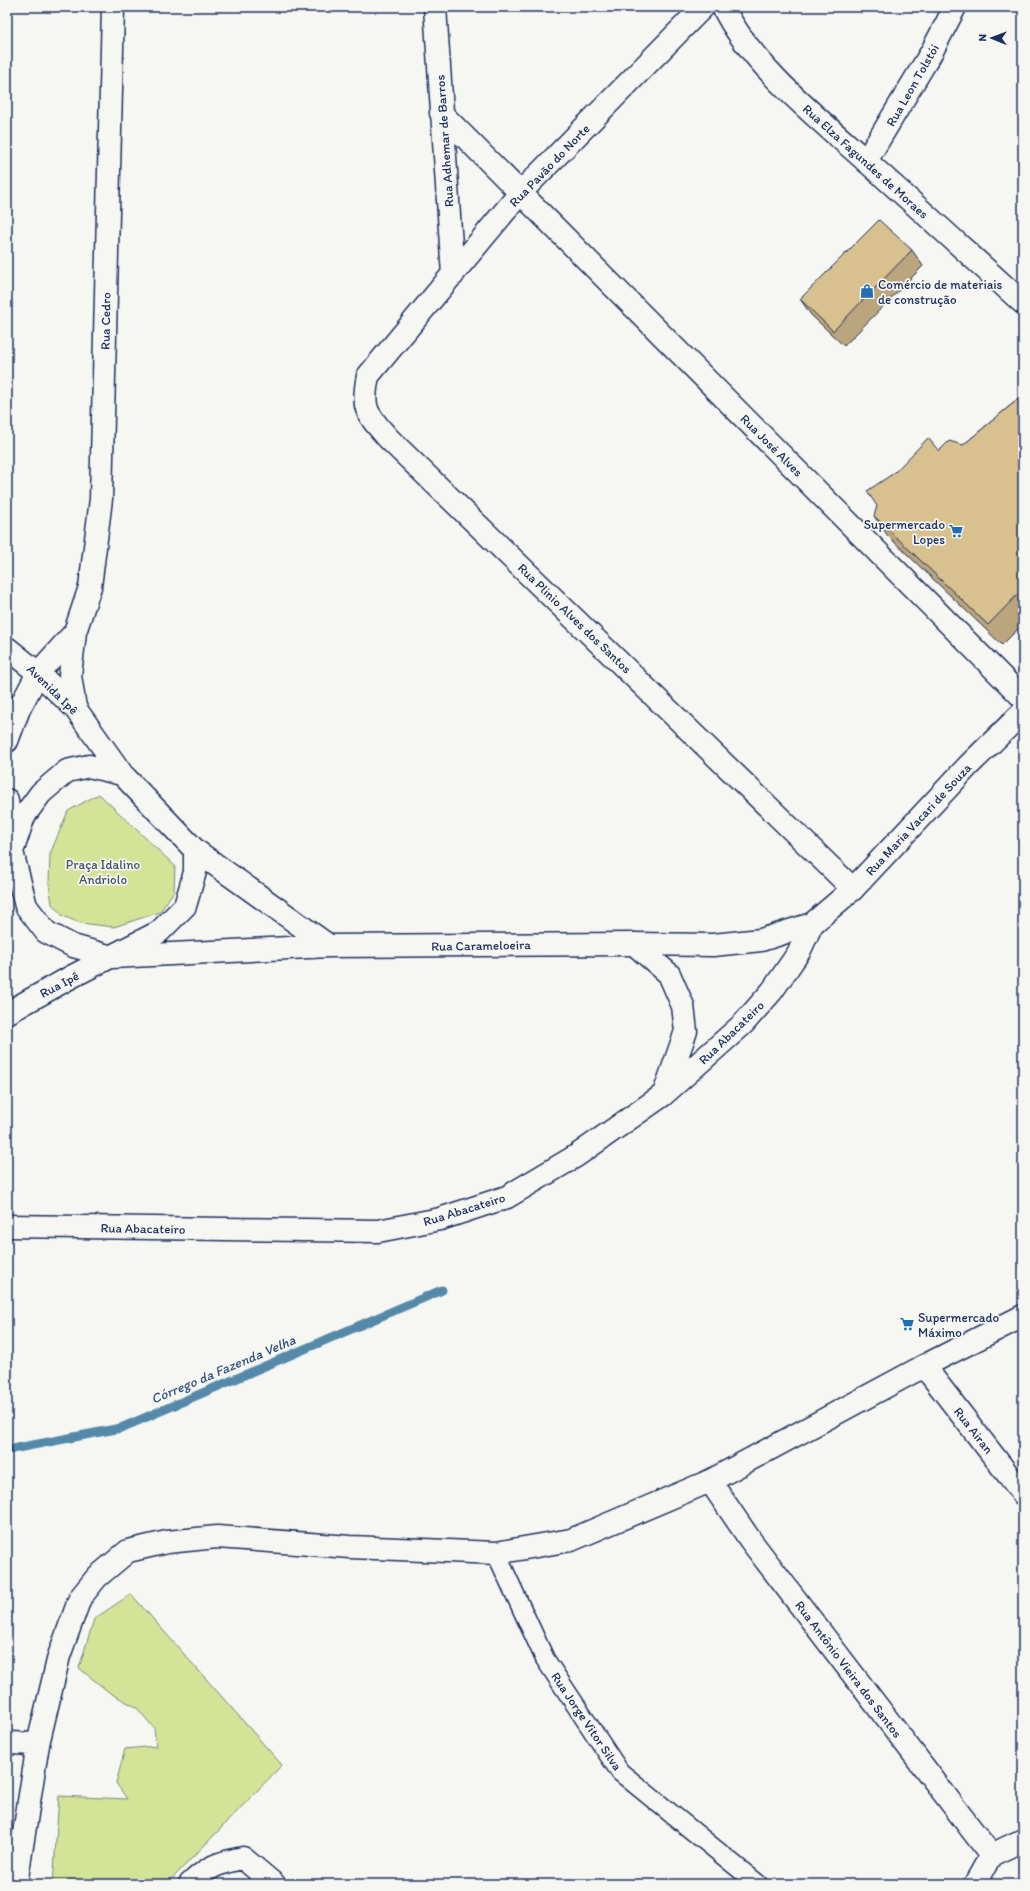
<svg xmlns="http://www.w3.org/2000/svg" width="1030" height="1891" font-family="Itim,sans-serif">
<rect width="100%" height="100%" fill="#f6f6f2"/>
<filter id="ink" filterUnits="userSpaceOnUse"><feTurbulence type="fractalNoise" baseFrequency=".025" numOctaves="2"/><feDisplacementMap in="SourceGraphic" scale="8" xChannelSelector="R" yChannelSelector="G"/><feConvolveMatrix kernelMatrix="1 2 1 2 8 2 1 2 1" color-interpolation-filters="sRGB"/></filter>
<g filter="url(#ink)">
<path fill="#d3e397" stroke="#77897a" d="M99 794 175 866 174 891 160 912 114 927 80 923 63 916 52 904 49 884 50 854 68 811Z
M131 1594 282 1765 167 1884H53L59 1796 127 1799 116 1783 125 1749 156 1746 154 1728 136 1707 110 1693 79 1668 94 1619Z"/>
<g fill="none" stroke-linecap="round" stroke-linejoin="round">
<path stroke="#5589aa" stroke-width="9" d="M7 1450 121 1428 442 1290"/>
<defs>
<path id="service" d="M496 1553 545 1659 620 1772 758 1884"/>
<path id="minor" d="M435 7 453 275
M703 7 521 192 368 376C361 410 367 414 389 439L853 889
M441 113 1023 698
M866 161 931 53 955 7
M75 708 70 675 75 632 90 587 101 499 113 7
M7 741 19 709 38 673 75 632
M634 944 669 974 683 1006 686 1031 664 1094
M7 1226 378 1231 440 1219 507 1197 576 1156 663 1095 743 1024 772 991 799 952 812 924
M924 1366 1023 1494
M710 1481 751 1541 991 1855
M190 1884C209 1866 218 1863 243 1858L274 1884
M975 1884 991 1855 1023 1840"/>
<path id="tertiary" d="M723 7C751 65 818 118 866 161 919 208 971 256 1023 303
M7 648 38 673 75 708 122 774 195 850 329 946
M7 800 12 852 26 906 46 932 73 946 112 957 329 946 634 944 713 945 761 940 812 924 853 889 969 765 1023 712
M14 846 24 816 41 793 67 771 89 766 122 774
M7 1013 71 977 159 932 185 906 195 872V850
M38 1744 59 1656 80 1598 97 1577 128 1551 167 1542 217 1537 350 1547 496 1553 571 1540 710 1481 924 1366 1023 1316"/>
<path id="secondary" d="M7 1743 38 1744 16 1884"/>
</defs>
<use href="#service" stroke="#1b2f5e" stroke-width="21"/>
<use href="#minor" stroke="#1b2f5e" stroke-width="25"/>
<use href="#tertiary" stroke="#1b2f5e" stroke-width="25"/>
<use href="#secondary" stroke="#1b2f5e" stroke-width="25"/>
<use href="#service" stroke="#f6f6f2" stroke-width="18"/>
<use href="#minor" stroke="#f6f6f2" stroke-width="22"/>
<use href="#tertiary" stroke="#f6f6f2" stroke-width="22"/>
<use href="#secondary" stroke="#f6f6f2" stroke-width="22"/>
</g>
<path fill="#bba57b" stroke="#1b2f5e" d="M912 250 923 266 844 346 811 315 800 299Z
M1023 395V624L1002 645 888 536 874 516 939 451 963 445Z"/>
<path fill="#d9c08f" stroke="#1b2f5e" d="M879 220 912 250 833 331 800 299Z
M1023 395V589L988 625 874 516 877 506 867 491 894 473 928 438 939 451 949 441 963 445Z"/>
</g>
<defs>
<symbol id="shop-bare" viewBox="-9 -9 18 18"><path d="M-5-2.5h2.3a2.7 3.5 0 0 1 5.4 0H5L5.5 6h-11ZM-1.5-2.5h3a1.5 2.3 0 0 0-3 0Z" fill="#1f6fb2" stroke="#f6f6f2" stroke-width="2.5" paint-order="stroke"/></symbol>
<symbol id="supermarket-bare" viewBox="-9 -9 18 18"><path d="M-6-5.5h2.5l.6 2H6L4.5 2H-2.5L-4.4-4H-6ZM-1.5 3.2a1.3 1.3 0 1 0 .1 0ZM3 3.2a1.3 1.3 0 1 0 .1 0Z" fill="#1f6fb2" stroke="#f6f6f2" stroke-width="2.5" paint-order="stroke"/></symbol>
</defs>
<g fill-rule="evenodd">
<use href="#shop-bare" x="857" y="281" width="20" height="20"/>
<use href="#supermarket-bare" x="946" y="521" width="20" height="20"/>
<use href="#supermarket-bare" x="897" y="1314" width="20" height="20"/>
</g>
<g text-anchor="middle" stroke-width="3.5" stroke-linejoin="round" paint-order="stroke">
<g font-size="13" fill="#1b2f5e" stroke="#f6f6f2">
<text transform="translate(912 85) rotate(-60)" y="5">Rua Leon Tolstói</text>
<text transform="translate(444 141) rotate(-94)" y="5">Rua Adhemar de Barros</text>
<text transform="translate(866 161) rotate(42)" y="5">Rua Elza Fagundes de Moraes</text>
<text transform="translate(549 165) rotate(-46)" y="5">Rua Pavão do Norte</text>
<text transform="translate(105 321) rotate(-89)" y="5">Rua Cedro</text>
<text transform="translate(772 445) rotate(45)" y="5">Rua José Alves</text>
<text transform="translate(575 618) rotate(44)" y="5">Rua Plinio Alves dos Santos</text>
<text transform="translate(53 689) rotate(44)" y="5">Avenida Ipê</text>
<text transform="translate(918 819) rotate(-47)" y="5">Rua Maria Vacari de Souza</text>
<text transform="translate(481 945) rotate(-1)" y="5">Rua Carameloeira</text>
<text transform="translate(59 984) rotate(-28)" y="5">Rua Ipê</text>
<text transform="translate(731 1032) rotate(-44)" y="5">Rua Abacateiro</text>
<text transform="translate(464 1209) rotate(-17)" y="5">Rua Abacateiro</text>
<text transform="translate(143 1228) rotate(1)" y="5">Rua Abacateiro</text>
<text transform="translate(974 1430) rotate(52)" y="5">Rua Airan</text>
<text transform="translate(849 1669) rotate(53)" y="5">Rua Antônio Vieira dos Santos</text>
<text transform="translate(587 1721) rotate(56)" y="5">Rua Jorge Vitor Silva</text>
</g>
<g font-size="13" fill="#1b2f5e" stroke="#f6f6f2" text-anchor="start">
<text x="878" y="289">Comércio de materiais<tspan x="878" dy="15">de construção</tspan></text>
<text x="945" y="529" text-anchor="end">Supermercado<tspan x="945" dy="15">Lopes</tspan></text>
<text x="918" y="1322">Supermercado<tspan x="918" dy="15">Máximo</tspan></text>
</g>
<g font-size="13" fill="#405369" stroke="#f6f6f2">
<text x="103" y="869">Praça Idalino<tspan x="103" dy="15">Andriolo</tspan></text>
</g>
<g font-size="14" font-style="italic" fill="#33547e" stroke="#f6f6f2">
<text transform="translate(223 1369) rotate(-23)" y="5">Córrego da Fazenda Velha</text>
</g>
</g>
<rect width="1030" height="1891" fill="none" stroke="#f6f6f2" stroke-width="24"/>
<rect x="12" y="12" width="1006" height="1867" fill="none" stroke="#1b2f5e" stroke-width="1.5" filter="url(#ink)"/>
<g transform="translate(992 38) rotate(271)" stroke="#f6f6f2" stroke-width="3" paint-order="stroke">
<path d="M0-3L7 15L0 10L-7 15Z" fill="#1b2f5e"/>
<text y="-6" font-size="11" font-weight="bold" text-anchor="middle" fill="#1b2f5e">N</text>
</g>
</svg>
